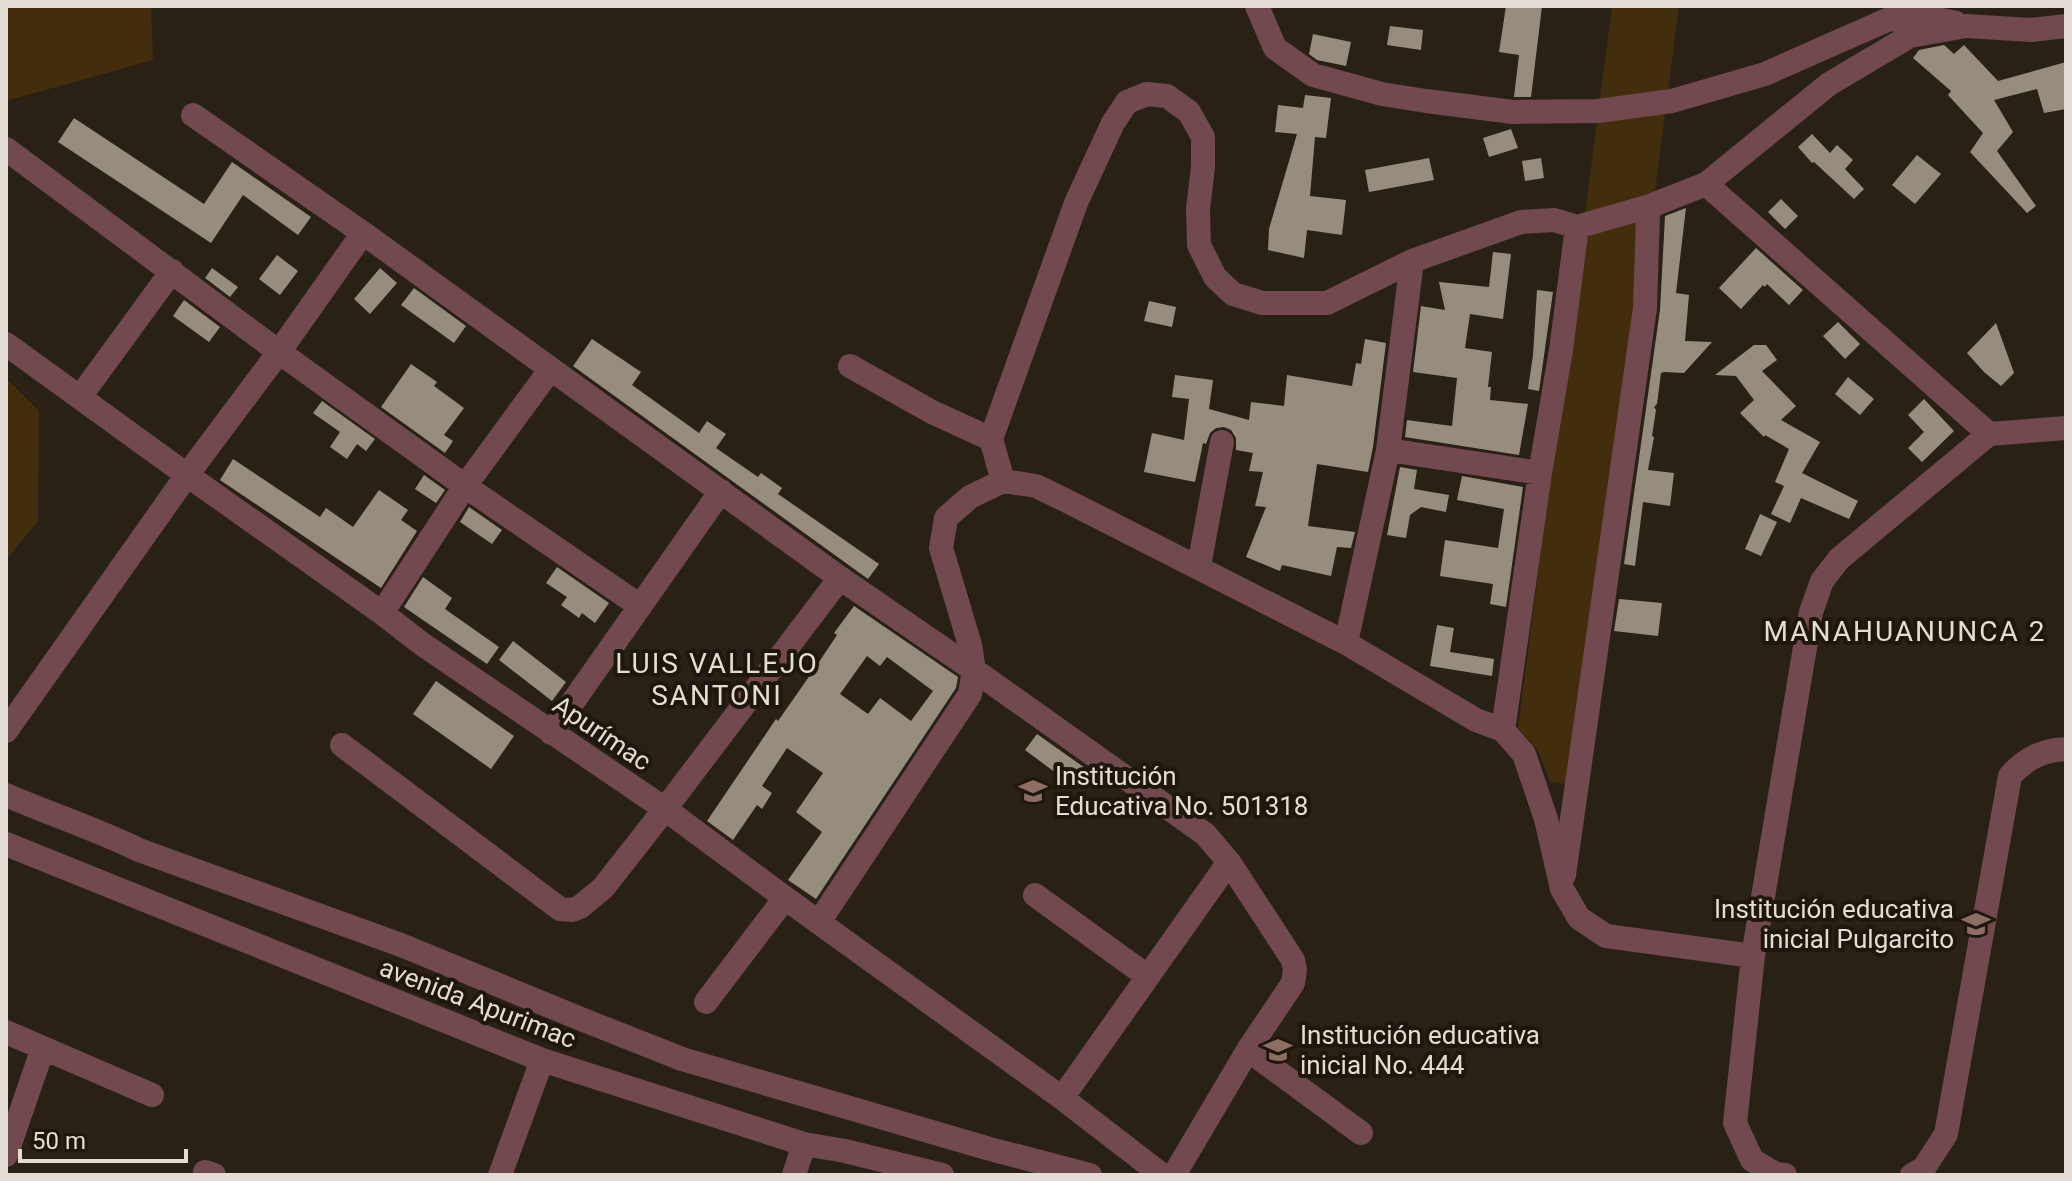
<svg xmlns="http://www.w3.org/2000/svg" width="2072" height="1181" font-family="Roboto,sans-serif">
<rect width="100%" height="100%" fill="#292116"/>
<path fill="#422d0c" d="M6 6H151L153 60 6 101Z
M1612 6H1679L1654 199 1568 784 1550 782 1538 750 1518 728Z
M6 378 39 411 38 521 6 560Z"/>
<path fill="#978d7f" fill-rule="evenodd" d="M1506 6H1542L1531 97H1514L1519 55 1499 52Z
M1390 26 1423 30 1421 50 1387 45Z
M1313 34 1351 42 1346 66 1317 60 1309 54Z
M1944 45 1954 54 1964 45 1998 81 2066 62V109L2044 113 2037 89 1994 100 2013 132 1997 151 2036 206 2027 213 1970 152 1983 133 1948 95 1951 91 1913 58 1919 50Z
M1305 95 1331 98 1326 138 1315 137 1310 196 1346 200 1342 235 1307 230 1304 258 1268 250 1269 229 1297 134 1275 132 1278 105 1303 108Z
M74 118 204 204 232 162 311 217 298 235 243 195 211 243 58 142Z
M1511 129 1518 148 1489 157 1483 138Z
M1812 134 1830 153 1837 145 1853 160 1845 169 1864 189 1854 199 1814 162 1812 163 1798 147Z
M1917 155 1941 174 1915 204 1892 185Z
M1429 158 1434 180 1369 192 1365 170Z
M1541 158 1544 178 1525 181 1522 161Z
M1781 199 1798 216 1785 229 1768 212Z
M1686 208 1676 293 1689 295 1685 341 1712 342 1684 373 1664 372 1661 373 1657 404 1654 407 1656 410 1652 436 1654 437 1648 470 1674 473 1670 506 1643 502 1635 566 1624 564 1660 310 1665 216Z
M1756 248 1803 290 1789 305 1767 284 1765 287 1763 285 1741 309 1719 288Z
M1493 252 1511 254 1503 319 1470 314 1465 348 1492 352 1488 387H1491L1490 400 1528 404 1519 455 1405 437 1407 420 1452 426 1457 378 1413 372 1421 306 1445 310 1439 282 1489 287Z
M277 255 298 271 280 295 259 279Z
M212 268 238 287 230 297 205 278Z
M380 268 397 283 370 314 354 299Z
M414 288 466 326 454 343 401 305Z
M1537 290 1553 292 1539 391 1528 389 1533 355Z
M184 300 220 327 209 342 173 316Z
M1149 301 1176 307 1172 327 1144 321Z
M1838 322 1860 344 1845 359 1823 336Z
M1996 323 2014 373 2001 386 1984 372 1967 353Z
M592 339 641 372 632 385 699 433 707 421 726 434 716 448 758 477 761 473 782 488 778 494 879 564 868 579 573 366Z
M1365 339 1386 343 1373 447 1368 472 1317 464 1308 526 1355 532 1351 548 1337 547 1331 576 1282 565 1280 571 1246 557 1266 507 1255 506 1263 472 1249 471 1253 453 1236 450V438L1231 430 1224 427 1216 428 1210 433 1206 444 1203 443 1195 482 1144 472 1152 433 1184 440 1189 399 1172 397 1175 375 1213 380 1209 409 1249 420 1251 402 1284 406 1287 375 1352 386 1356 363 1361 364Z
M1754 345H1766L1777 360 1762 371 1796 406 1781 420 1820 442 1802 473 1858 501 1849 519 1801 498 1790 523 1771 514 1784 486 1775 482 1789 449 1765 435 1764 437 1740 413 1754 400 1736 376 1715 375Z
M411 364 437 382 434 386 464 408 444 435 453 441 445 453 381 407Z
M1848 377 1874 399 1860 415 1835 394Z
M1924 399 1954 431 1922 462 1908 448 1924 432 1908 415Z
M322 401 375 439 366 451 357 444 347 459 330 447 340 432 313 413Z
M233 459 320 517 326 508 353 527 379 490 408 510 401 520 417 531 381 588 220 480Z
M1400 467 1417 470 1414 489 1449 495 1446 512 1421 507 1410 515 1406 538 1387 535Z
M424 475 445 490 436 503 415 489Z
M1462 476 1523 487 1506 607 1490 604 1493 584 1440 576 1445 540 1498 548 1504 509 1457 500Z
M469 507 502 530 492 544 460 522Z
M1760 514 1777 522 1761 556 1745 549Z
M557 567 609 603 595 623 582 613 579 618 561 605 567 597 546 583Z
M423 577 452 598 445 609 499 647 487 664 404 607Z
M1619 599 1662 603 1658 636 1614 631Z
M854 606 958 677 956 688 816 899 788 880 822 832 796 812 823 773 787 748 762 786 772 793 762 809 757 805 733 840 707 821 776 719 778 721 815 668 837 635 834 633ZM867 656 880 666 887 657 933 691 911 721 880 698 868 714 840 694Z
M1437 625 1454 628 1450 652 1494 659 1492 676 1430 666Z
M513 641 566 682 552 701 499 660Z
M436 681 514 736 491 769 413 714Z
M1037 734 1085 768 1072 785 1025 750Z"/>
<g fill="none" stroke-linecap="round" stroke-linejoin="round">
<path stroke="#71494f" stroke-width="24" d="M1257 6 1275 48 1313 75 1382 94 1426 101 1513 112 1598 111 1672 101 1765 74 1887 20 1923 16 1956 23
M193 115 363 233 840 578 974 670 1205 834 1229 862 1293 960 1295 970 1293 983 1248 1050 1174 1175
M6 149 279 352 465 486 640 606
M1706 184 1989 434
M6 344 187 475 382 613 422 644 665 809 785 898 1062 1098 1162 1175
M850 366 932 412 991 439
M80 397 172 271
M1388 450 1540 473
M1003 481 991 439 1076 203 1113 123 1127 102 1147 94 1167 96 1189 112 1203 137V167L1198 209 1199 245 1215 277 1233 294 1262 303H1327L1412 261 1521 222 1554 220 1577 227 1650 206
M1199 566 1222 442
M382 613 465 486 550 370
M1346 643 1388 450 1412 261
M1503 730 1540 473 1561 350 1577 227
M6 731 187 475 279 352 363 233
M551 733 721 491
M342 745 560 909 572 910 580 907 603 888 665 809 840 578
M6 795C50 814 96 829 139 850L401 945 586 1021 682 1059 990 1149 1090 1175
M6 844 542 1060 804 1144 845 1151 942 1175
M1564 875 1645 308 1648 215 1650 206 1706 184 1829 84 1910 36 1966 26 2031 30 2066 26
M1035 895 1147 976
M819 922 970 694 974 670 970 645 941 548 946 518 970 497 1003 481 1036 486 1065 500 1346 643 1476 720 1503 730 1524 754 1546 819 1562 889 1579 918 1606 936 1753 956
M706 1002 785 898
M6 1032 152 1095
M1248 1050 1361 1133
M1062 1098 1229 862
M6 1155 43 1048
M205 1172 214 1175
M500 1175 542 1060
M794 1175 804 1144
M1785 1175 1776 1174 1752 1160 1735 1123 1753 956 1811 612 1822 581 1839 559 1989 434 2066 428
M1912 1175 1924 1168 1946 1134 2010 776C2026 758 2043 750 2066 749"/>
</g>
<defs>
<symbol id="school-bare" viewBox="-9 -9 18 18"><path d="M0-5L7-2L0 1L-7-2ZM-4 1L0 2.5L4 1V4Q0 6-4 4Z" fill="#8d6e63" stroke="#20170c" stroke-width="2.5" paint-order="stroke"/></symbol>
</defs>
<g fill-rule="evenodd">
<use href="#school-bare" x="1013" y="771" width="40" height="40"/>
<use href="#school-bare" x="1956" y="904" width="40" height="40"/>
<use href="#school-bare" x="1258" y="1030" width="40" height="40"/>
</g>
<g text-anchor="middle" stroke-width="8" stroke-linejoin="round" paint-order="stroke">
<g font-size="26" fill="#e3ddd5" stroke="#20170c">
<text transform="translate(602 733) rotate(34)" y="9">Apurímac</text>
<text transform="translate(478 1003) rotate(21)" y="9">avenida Apurimac</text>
</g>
<g font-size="26" fill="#e3ddd5" stroke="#20170c" text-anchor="start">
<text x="1055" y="785">Institución<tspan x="1055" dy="30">Educativa No. 501318</tspan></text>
<text x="1954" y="918" text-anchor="end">Institución educativa<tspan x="1954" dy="30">inicial Pulgarcito</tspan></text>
<text x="1300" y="1044">Institución educativa<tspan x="1300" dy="30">inicial No. 444</tspan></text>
</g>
<g font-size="28" letter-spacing="2" fill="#e3ddd5" stroke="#20170c">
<text x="1905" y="641">MANAHUANUNCA 2</text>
<text x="717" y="673">LUIS VALLEJO<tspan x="717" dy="32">SANTONI</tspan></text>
</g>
</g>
<rect width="2072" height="1181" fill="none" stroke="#e3ddd5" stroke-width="16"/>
<path d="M20 1149v12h166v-12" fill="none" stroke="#e3ddd5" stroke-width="4"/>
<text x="32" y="1149" font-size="24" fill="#e3ddd5" stroke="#20170c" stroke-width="6" paint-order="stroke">50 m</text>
</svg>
